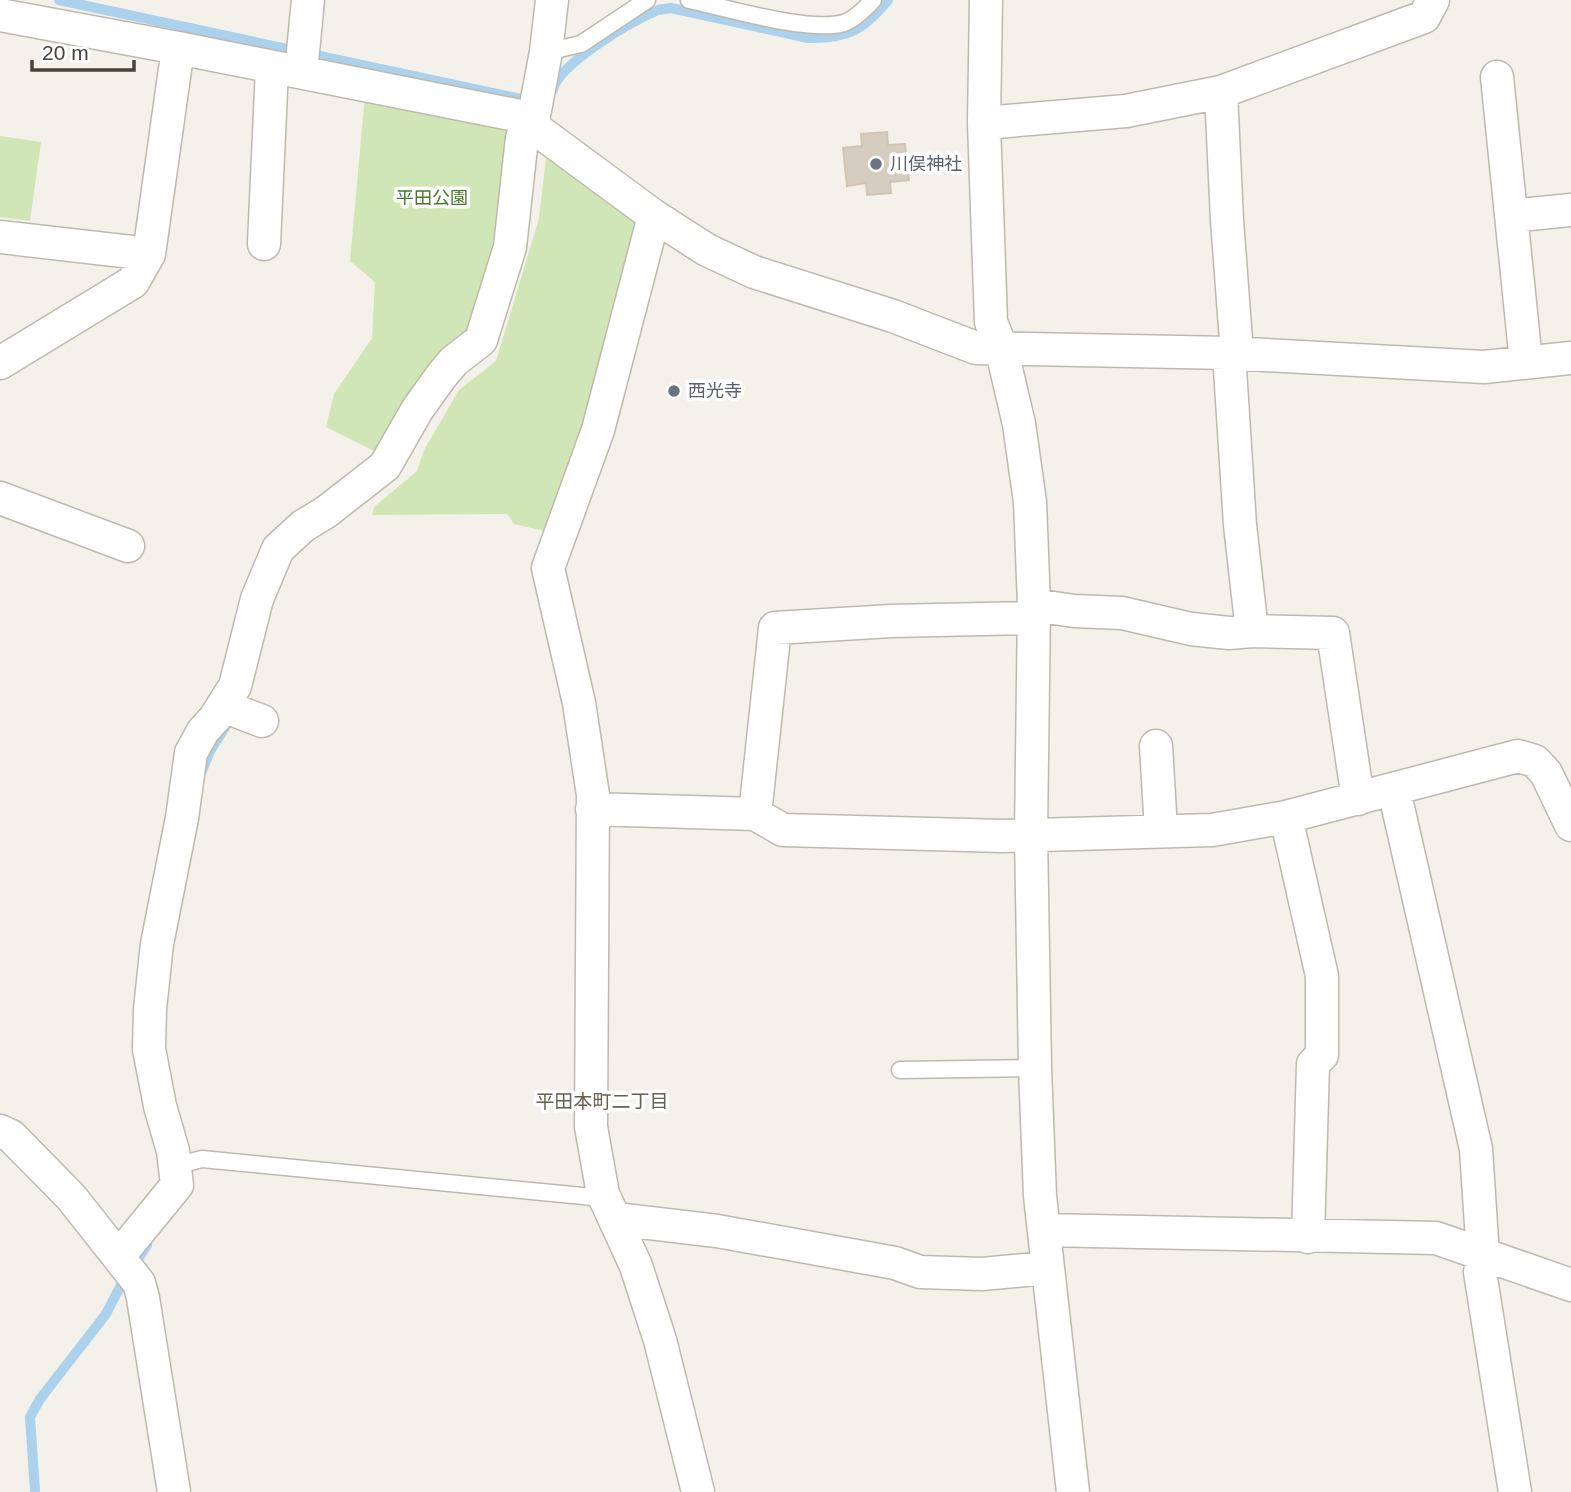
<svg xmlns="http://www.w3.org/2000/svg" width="1571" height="1492" font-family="Helvetica,'Noto Sans JP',sans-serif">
<rect width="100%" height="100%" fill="#f4f1ea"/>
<path fill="#d0e6b6" d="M365 95 505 124 512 138 506 220 474 333 384 456 326 427 334 394 372 338 375 282 350 261Z
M0 136 41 142 30 221 0 217Z
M546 158 636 221 629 270 589 426 549 532 514 524 507 514 372 515 374 507 417 471 424 450 459 390 496 361 539 218Z"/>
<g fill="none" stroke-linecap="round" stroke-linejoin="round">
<path stroke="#abd1ed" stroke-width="10" d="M59 0 535 102
M553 90C558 64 632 21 658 10L671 8 808 38C847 39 864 30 888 0
M202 771 210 751 227 724
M35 1492 30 1417 40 1399 106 1314 121 1285 147 1245"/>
</g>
<path fill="#d5cdc0" stroke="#d0c5b4" stroke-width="2" d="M887 132 888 145 905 144 909 180 890 182 891 193 867 195 866 183 847 186 843 148 862 146 861 134Z"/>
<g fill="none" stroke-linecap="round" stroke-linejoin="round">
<defs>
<path id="service" d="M689 0C727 8 809 33 844 23 855 19 865 9 873 0
M546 52 581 44 647 0
M900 1070 1035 1068
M174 1166 202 1159 593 1197 603 1194"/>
<path id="minor" d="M986 0 984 123 991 322 1001 347 1019 424 1030 502 1034 605 1031 834 1035 1068 1040 1196 1073 1492
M0 15 178 48
M301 72 308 0
M1497 77 1526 362
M1221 92 1227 220 1237 354
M984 123 1126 111 1221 92 1424 17 1433 0
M654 216 598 430 548 568 579 703 593 795 591 1127 603 1194 636 1266 660 1340 698 1492
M1511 216 1571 210
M0 237 149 254
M264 244 272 68
M1229 353 1240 525 1252 631
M0 363 133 282 149 254 178 48 525 117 532 126 654 216 707 250 754 272 893 316 976 348 1229 353 1484 367 1571 358
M0 498 128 546
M1034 605 1074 611 1122 613 1191 629 1229 633 1252 631 1333 633 1358 799
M223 706 262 721
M1156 746 1161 830
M1394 790 1476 1149 1483 1256 1480 1272 1515 1492
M592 809 755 814 783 830 1003 836 1212 830 1286 817 1518 756 1535 761 1546 773 1571 825
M755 814 775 628 891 621 1034 618
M1286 817 1322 976V1055L1313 1064 1308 1237
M0 1131 11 1136 71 1197 139 1283 143 1298 174 1492
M616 1219 717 1231 895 1263 920 1272 982 1274 1047 1268
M1044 1230 1436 1238 1571 1285
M119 1256 177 1185 173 1151 160 1106 149 1049 150 1009 157 944 182 818 191 753 203 731 215 718 235 686 257 599 278 549 303 526 326 512 385 466 417 410 442 375 454 361 481 340 510 247 522 138 532 126 546 52 552 0"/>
</defs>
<use href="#service" stroke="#bfb9ad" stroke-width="19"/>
<use href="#minor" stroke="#bfb9ad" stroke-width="35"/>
<use href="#service" stroke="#fff" stroke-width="16"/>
<use href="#minor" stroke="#fff" stroke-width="32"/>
</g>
<g fill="#6b7280" stroke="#fff" stroke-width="2.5">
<circle cx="876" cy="164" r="7"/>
<circle cx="674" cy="391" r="7"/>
</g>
<g text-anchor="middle" stroke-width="7" stroke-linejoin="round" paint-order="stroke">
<g font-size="18" fill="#5b616d" stroke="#fff" text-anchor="start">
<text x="890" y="170">川俣神社</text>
<text x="688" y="397">西光寺</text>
</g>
<g font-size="18" fill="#49772e" stroke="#fff">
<text x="432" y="204">平田公園</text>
</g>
<g font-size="19" fill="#6a6050" stroke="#fff">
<text x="602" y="1108">平田本町二丁目</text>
</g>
</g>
<path d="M32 60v10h102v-10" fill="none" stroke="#484239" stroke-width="3.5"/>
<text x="42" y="60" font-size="21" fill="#484239" stroke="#ffffff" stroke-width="5" paint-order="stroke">20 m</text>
</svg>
